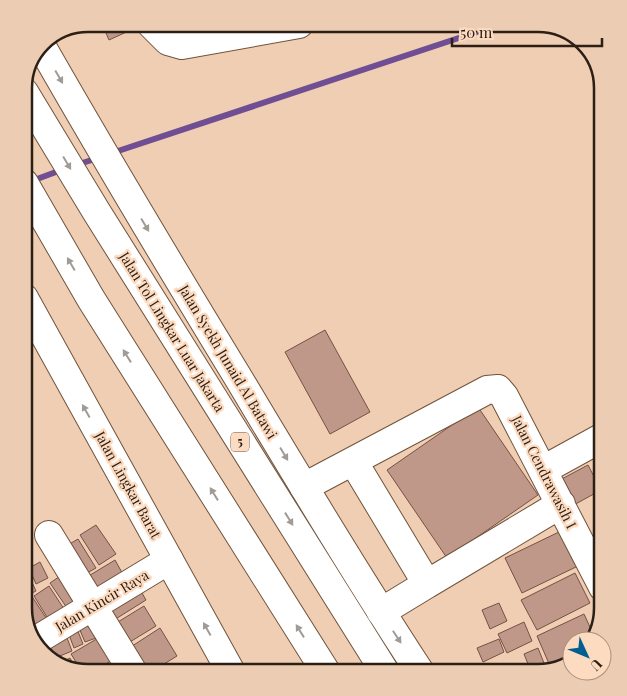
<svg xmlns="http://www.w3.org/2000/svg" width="627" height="696" font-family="'Playfair Display',serif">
<rect width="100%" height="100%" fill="#f0ceb3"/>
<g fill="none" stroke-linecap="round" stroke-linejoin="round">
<path stroke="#6f4e93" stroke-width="6" d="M112 153 501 24
M76 165 98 158
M29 182 64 169"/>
</g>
<path fill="#c09889" stroke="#755145" d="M102 24H130L133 29 109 40Z
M325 330 370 412 330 434 285 352Z
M478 407 538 495 447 558 387 470Z
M603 463V483L594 468Z
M588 465 601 490 572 506 558 481Z
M96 525 116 554 99 565 80 535Z
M603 527V539L599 529Z
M561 531 578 566 522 593 505 558Z
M78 539 96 568 78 578 61 549Z
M115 560 125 578 93 597 82 580Z
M40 562 48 578 36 584 29 568Z
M26 569 36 591 24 597V570Z
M575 573 590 603 537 630 521 600Z
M63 574 80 599 67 608 50 583Z
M49 586 66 612 50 622 34 596Z
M138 586 146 600 114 620 106 607Z
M33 598 48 621 37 627 24 604Z
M499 603 507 621 490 629 482 610Z
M144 606 156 626 125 645 113 625Z
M25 612 37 629 32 632Z
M584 614 595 638 593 641H572V656L550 666 537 636Z
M91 616 99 637 85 642 76 621Z
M524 622 532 641 507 653 498 634Z
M75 624 83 644 74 648 66 627Z
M160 628 177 656 151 672H139L126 650Z
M64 630 72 651 55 658 47 637Z
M100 637 114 659 92 672 81 670 71 654Z
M499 639 504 652 483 662 477 648Z
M45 640 53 660 37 647Z
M538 648 544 663 530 669 524 654Z
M70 658 76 669 58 664Z
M546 666 547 669 539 672H530Z
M176 668 179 672H168Z"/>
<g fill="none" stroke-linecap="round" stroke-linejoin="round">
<defs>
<path id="minor" d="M151 24 168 41 182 45 299 24
M353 461 427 584 561 504
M543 470 603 437
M304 487 487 390 498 389 504 396 603 587
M49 535 133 672
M381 612 427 584
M35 641 169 560"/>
<path id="major" d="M42 47C106 159 172 269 239 379 298 478 357 576 420 672
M24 298 231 672"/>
<path id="highway" d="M24 92 96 211 385 672
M24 183 91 299 326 672"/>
</defs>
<use href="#minor" stroke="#70533b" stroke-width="30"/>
<use href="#major" stroke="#70533b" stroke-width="30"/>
<use href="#highway" stroke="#70533b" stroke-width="30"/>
<use href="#minor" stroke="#fff" stroke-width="28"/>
<use href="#major" stroke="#fff" stroke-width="28"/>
<use href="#highway" stroke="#fff" stroke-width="28"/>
</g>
<defs><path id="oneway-solid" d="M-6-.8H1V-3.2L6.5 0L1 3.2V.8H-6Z" transform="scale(1.25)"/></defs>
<g fill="#a09b96">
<use href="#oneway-solid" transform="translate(59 77) rotate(60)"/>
<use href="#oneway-solid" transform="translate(67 163) rotate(59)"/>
<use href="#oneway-solid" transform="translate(145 225) rotate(59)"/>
<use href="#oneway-solid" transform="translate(71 264) rotate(-120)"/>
<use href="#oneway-solid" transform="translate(127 356) rotate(-122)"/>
<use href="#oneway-solid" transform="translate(86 411) rotate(-119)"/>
<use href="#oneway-solid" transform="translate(284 454) rotate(59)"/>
<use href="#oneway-solid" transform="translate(214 494) rotate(-122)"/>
<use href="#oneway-solid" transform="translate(289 519) rotate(58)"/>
<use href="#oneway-solid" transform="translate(207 629) rotate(-119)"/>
<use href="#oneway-solid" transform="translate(300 631) rotate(-122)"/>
<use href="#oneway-solid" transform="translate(397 637) rotate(57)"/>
</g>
<g text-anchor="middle" stroke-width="4.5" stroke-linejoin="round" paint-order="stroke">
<rect fill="#fddbc0" stroke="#6b5849" stroke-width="1" x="231" y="432.5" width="18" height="19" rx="4"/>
<g font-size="12" font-weight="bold" fill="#2c2016">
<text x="240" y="446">5</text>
</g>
<g font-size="14" fill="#2c2016" stroke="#fddbc0">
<text transform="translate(172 332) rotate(58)" y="5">Jalan Tol Lingkar Luar Jakarta</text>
<text transform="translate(228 362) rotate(59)" y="5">Jalan Syekh Junaid Al Batawi</text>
<text transform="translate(544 472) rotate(63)" y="5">Jalan Cendrawasih I</text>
<text transform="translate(128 485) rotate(61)" y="5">Jalan Lingkar Barat</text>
<text transform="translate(102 601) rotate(-31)" y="5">Jalan Kincir Raya</text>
</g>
</g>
<path d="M0 0H627V696H0ZM88 32H538A56 56 0 0 1 594 88V608A56 56 0 0 1 538 664H88A56 56 0 0 1 32 608V88A56 56 0 0 1 88 32Z" fill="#ecccb2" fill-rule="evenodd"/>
<path fill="none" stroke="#2c2016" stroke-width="2.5" d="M88 32H538A56 56 0 0 1 594 88V608A56 56 0 0 1 538 664H88A56 56 0 0 1 32 608V88A56 56 0 0 1 88 32Z"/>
<g transform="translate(587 656) rotate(134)"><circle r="24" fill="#fddbc0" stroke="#a9907c"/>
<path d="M0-4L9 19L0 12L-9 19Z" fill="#005f8f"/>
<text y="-8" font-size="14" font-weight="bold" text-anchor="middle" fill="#2c2016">U</text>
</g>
<path d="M452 38v8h150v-8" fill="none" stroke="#2c2016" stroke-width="2.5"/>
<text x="460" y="38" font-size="15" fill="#2c2016" stroke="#fddbc0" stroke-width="4" paint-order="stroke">50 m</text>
</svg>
